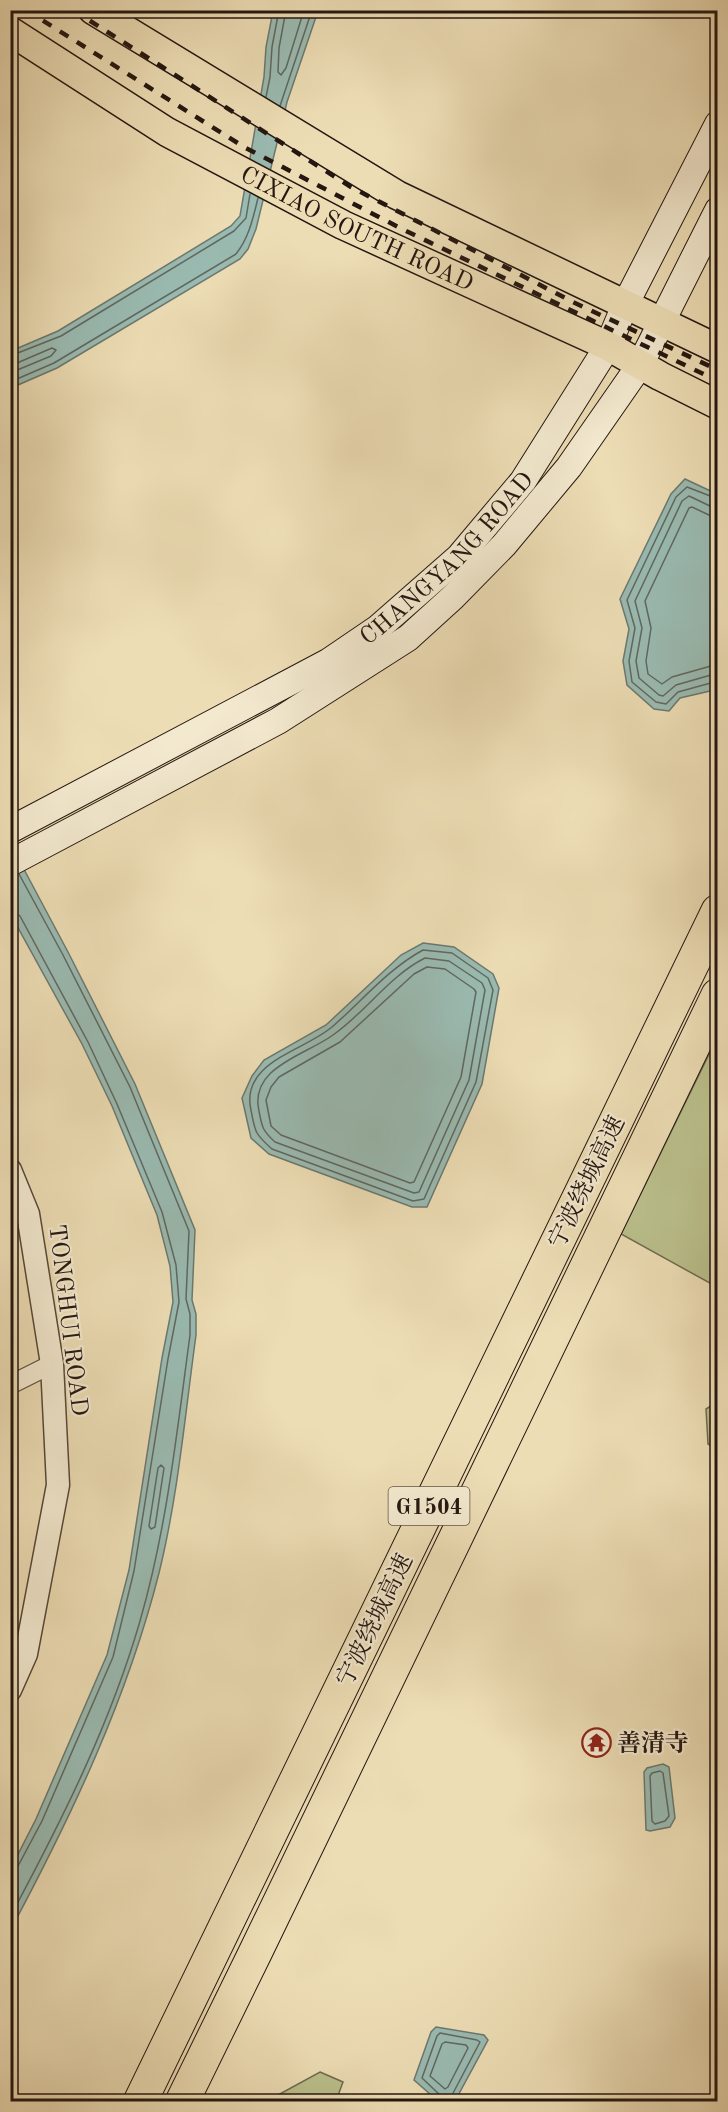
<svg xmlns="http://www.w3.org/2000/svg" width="728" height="2112" font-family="'Old Standard TT','Noto Serif SC',serif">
<rect width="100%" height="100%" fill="#edddb5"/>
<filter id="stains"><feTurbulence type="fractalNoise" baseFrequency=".00333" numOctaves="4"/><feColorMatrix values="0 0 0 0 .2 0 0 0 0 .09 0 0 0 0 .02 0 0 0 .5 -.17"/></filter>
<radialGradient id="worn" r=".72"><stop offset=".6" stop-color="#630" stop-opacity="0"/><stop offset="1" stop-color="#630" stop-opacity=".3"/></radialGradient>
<path fill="#bac08c" stroke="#6f6b4e" stroke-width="1.5" d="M717 1038V1287L621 1234Z
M717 1402V1449L708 1444 706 1409Z
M320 2072 343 2082 336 2101H267Z"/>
<path fill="#9abbb2" stroke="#6b7971" stroke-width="1.5" d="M273 11H318L287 102 256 229 248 249 240 259 57 368 11 388V351L58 331 231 226 240 216 264 77 266 47Z
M685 479 717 494V685L710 691 680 698 669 711 654 709 627 685 623 661 629 629 620 599 671 494Z
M11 845 68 952 135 1084 195 1230 192 1300 196 1314V1335C185 1415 178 1496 159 1573 127 1699 72 1815 11 1929V1868L36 1819 107 1655 129 1570 162 1358 173 1302 170 1266 157 1215 112 1106 82 1044 11 915Z
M423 943 454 947 493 974 499 988 482 1084 427 1207H412L269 1154 251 1138 242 1098 252 1076 264 1060 326 1025 401 955Z
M663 1764 669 1767 675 1818 670 1827 650 1831 646 1830 644 1772 647 1768Z
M436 2027 484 2035 488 2040 455 2101H438L414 2080 431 2032Z"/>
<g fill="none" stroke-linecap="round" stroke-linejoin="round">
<path stroke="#5f6861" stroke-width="1.5" d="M286 10 279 48 278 72 281 75 286 68 304 10
M266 97 270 77 272 47 279 10
M280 106 312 10
M10 356 61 336 234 231 246 218 250 194
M10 363H17L52 348 56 350 51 356 10 373
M10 382 54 363 236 254C249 238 253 218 258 198
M718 499 687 487 676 497 627 600 635 628 629 661 632 682 656 702 666 704 678 692 718 681
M718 507 710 506 689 496 682 501 635 601 642 628 636 661 639 678 659 695 663 696 676 685 718 673
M718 516 709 515 692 507 689 508 645 601 651 628 646 661 648 674 662 684 672 677 718 664
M10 911 15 912 20 916 88 1042 117 1104 162 1212 176 1265 179 1302 168 1359 134 1571 113 1657 42 1821 18 1866 10 1870
M423 950 452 953 488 978 493 990 476 1082 424 1199 413 1201 272 1149C255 1134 255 1132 251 1110 240 1062 304 1051 332 1027 362 1001 388 969 423 950Z
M425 958 449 961 482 983 485 990 469 1080 419 1192 414 1193 275 1142C263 1131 262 1128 259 1111 249 1067 306 1055 333 1035 366 1012 389 976 425 958Z
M427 967 445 969 474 989 476 992 461 1077 414 1182 410 1183 281 1135 271 1126 266 1100 271 1087 279 1077 340 1042 414 974Z
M161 1465 164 1468 155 1527 151 1529 149 1526 158 1468Z
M660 1771 663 1773 669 1816 665 1821 655 1824 652 1821 650 1776 652 1773Z
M10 1917C61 1822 110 1725 140 1621 167 1528 177 1431 190 1335V1314L186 1299 189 1231 130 1087 63 955 19 874
M445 2042 466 2045 468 2048 448 2087 445 2089 430 2076 442 2044Z
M441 2102 440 2095 422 2078 437 2036 440 2033 477 2040 480 2042 451 2097V2102"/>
<defs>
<path id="minor" d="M10 1385 52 1364"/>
<path id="tertiary" d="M10 1170 28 1214 52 1364 58 1485 26 1654 10 1690"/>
<g id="secondary">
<path id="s1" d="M10 830 328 662 378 628 459 557 523 481 608 346 625 305 718 124"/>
<path d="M10 863 278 721 408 638 452 598 504 545 569 467 640 365 718 210"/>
</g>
<g id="primary">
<path d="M93 10 397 195 718 349"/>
<path id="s2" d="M10 31 167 132 343 225 608 346 660 376 718 405"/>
</g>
<path id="motorway" d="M140 2102 718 911
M182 2102 256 1951 718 995"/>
</defs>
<use href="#minor" stroke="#564839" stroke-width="20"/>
<use href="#tertiary" stroke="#564839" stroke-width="25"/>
<use href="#secondary" stroke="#241610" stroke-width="28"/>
<use href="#primary" stroke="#241610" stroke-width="31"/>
<use href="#motorway" stroke="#241610" stroke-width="35"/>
<use href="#minor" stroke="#f3e9cf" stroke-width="18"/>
<use href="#tertiary" stroke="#f3e9cf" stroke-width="22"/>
<use href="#secondary" stroke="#f3e9cf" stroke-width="26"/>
<use href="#primary" stroke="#edddb5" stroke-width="28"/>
<use href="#motorway" stroke="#edddb5" stroke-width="33"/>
<path stroke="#241610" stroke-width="4.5" stroke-dasharray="10 10" stroke-linecap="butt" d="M26 10 244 147 402 229 718 381
M73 10 351 187 573 302 718 370"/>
</g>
<defs>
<symbol id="temple-ring" viewBox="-11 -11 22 22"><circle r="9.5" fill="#f3e9cf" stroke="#8f2418" stroke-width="1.5"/><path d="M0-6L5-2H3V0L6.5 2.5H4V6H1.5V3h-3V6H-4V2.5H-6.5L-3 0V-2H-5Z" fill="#8f2418"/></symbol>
</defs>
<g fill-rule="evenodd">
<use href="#temple-ring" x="580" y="1726" width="33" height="33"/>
</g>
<g text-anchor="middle" stroke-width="4.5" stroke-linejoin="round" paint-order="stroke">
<rect fill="#f3e9cf" stroke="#625549" stroke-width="1.5" x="388.5" y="1487" width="81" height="38" rx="4.5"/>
<g font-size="22" font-weight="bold" fill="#241610">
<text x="429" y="1514">G1504</text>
</g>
<g font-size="24" fill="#241610" stroke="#f3e9cf">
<text dy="8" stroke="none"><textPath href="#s2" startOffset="400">CIXIAO SOUTH ROAD</textPath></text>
<text dy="8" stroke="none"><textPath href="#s1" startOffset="518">CHANGYANG ROAD</textPath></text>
<text transform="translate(586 1182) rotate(-64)" y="8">宁波绕城高速</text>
<text transform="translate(69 1320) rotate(83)" y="8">TONGHUI ROAD</text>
<text transform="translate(374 1620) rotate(-64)" y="8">宁波绕城高速</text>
</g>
<g font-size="24" font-weight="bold" fill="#241610" stroke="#f3e9cf" text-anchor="start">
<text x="617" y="1751">善清寺</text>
</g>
</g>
<rect width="728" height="2112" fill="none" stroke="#edddb5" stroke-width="36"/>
<rect x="12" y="12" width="704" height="2088" fill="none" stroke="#241610" stroke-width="3"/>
<rect x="18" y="18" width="692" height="2076" fill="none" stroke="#241610" stroke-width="1.5"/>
<rect width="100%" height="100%" filter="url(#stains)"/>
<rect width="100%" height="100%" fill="url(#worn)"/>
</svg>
